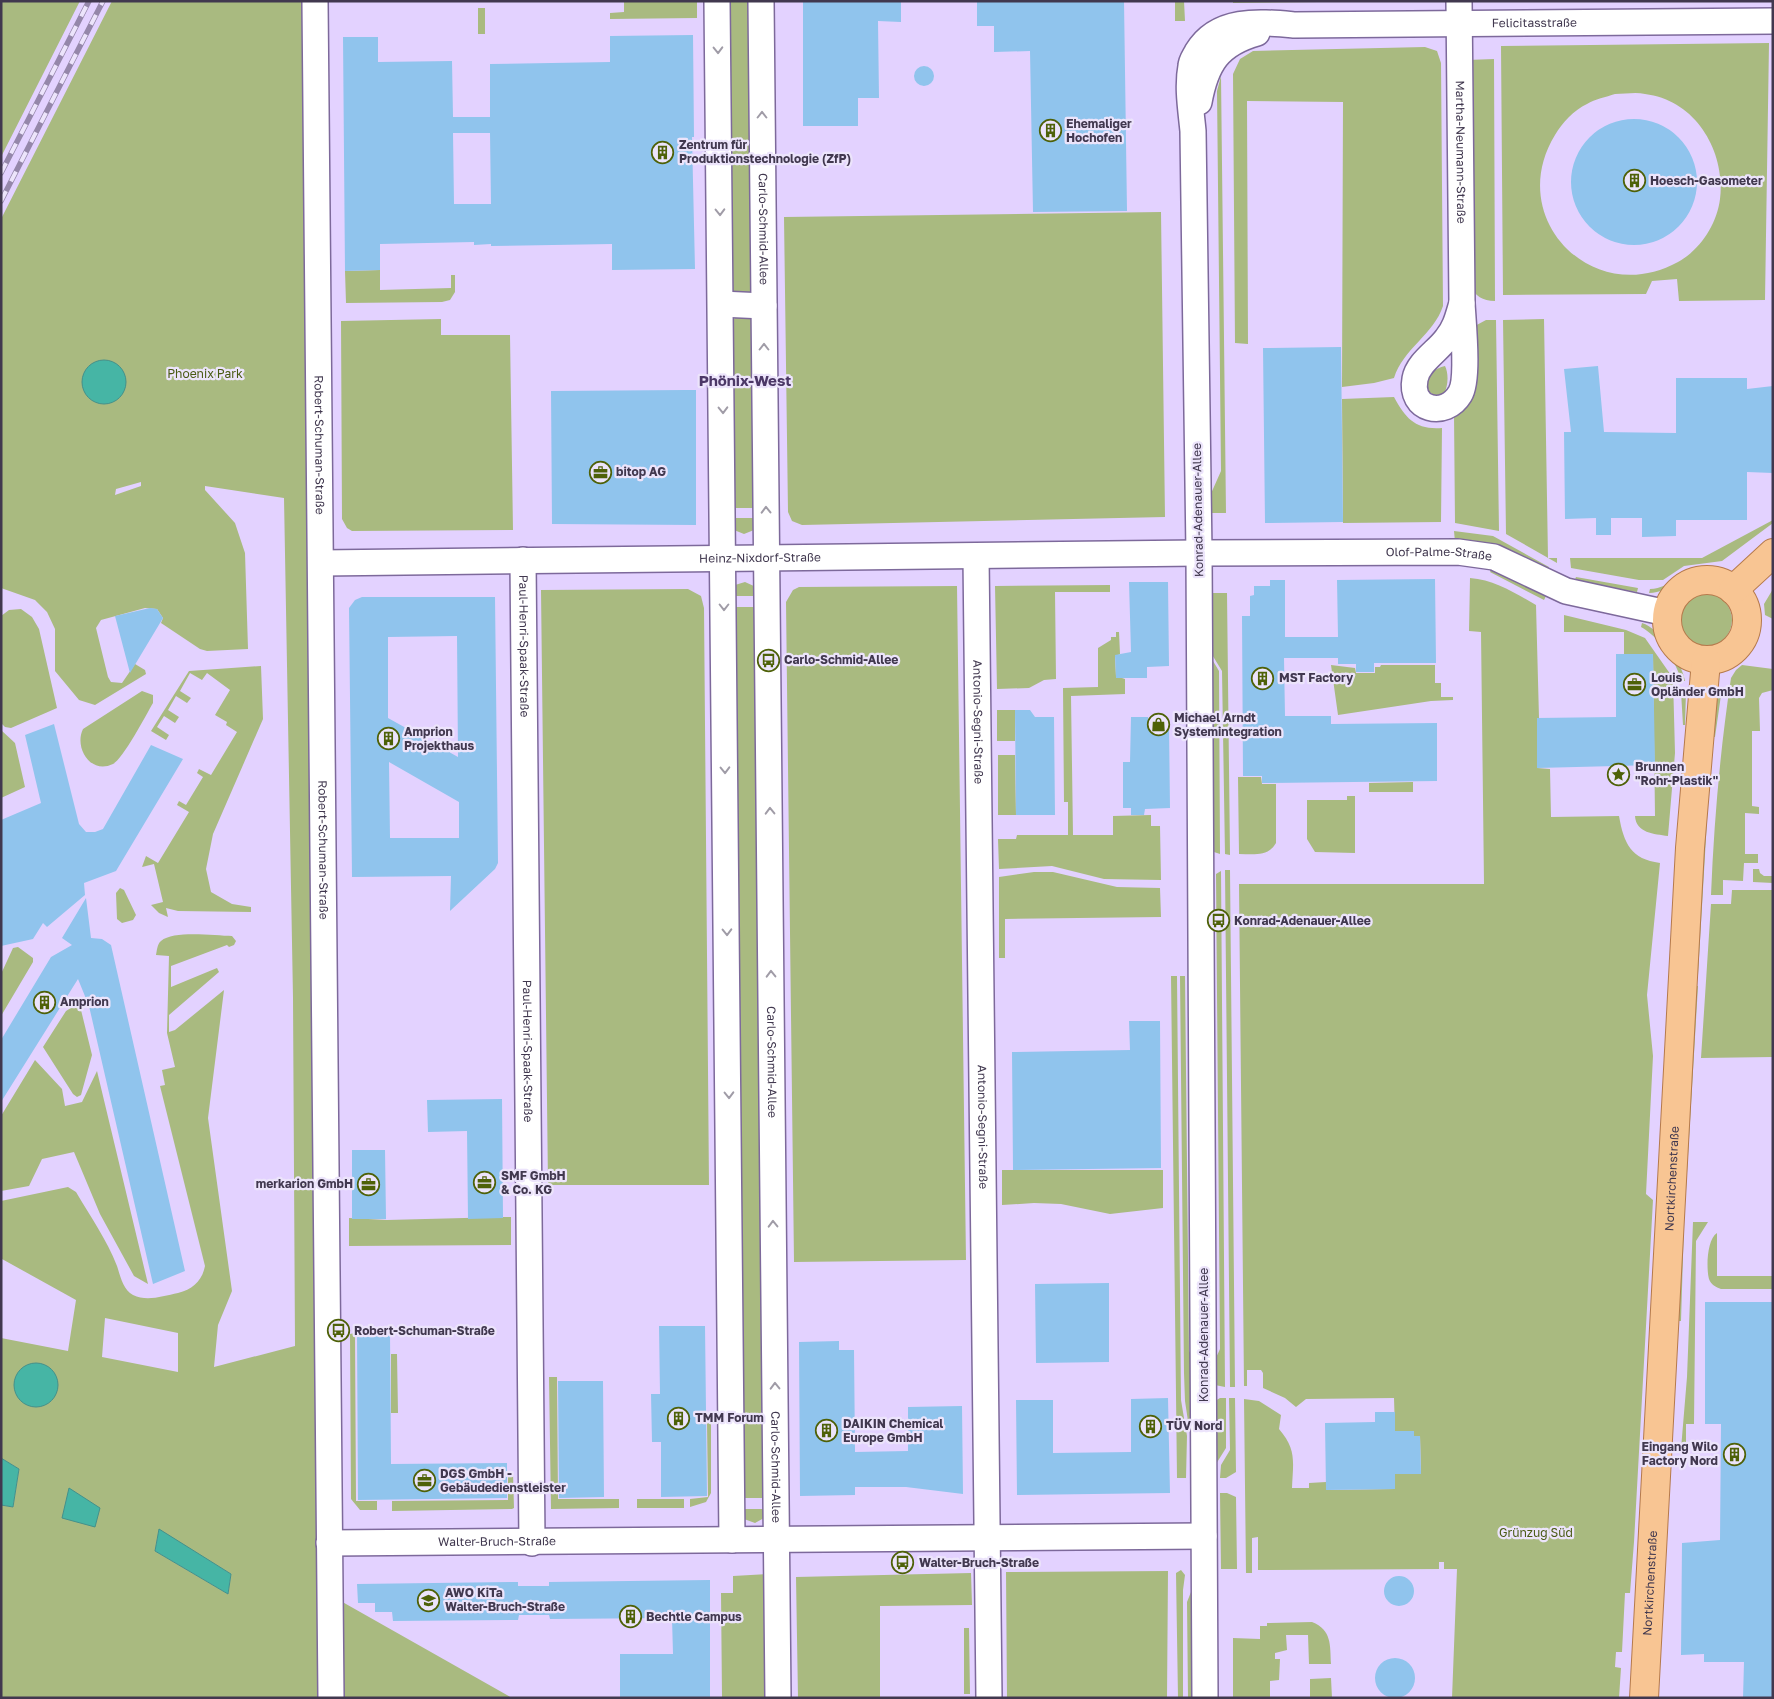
<svg xmlns="http://www.w3.org/2000/svg" width="1774" height="1699" font-family="'Golos Text',sans-serif">
<rect width="100%" height="100%" fill="#e3d2ff"/>
<path fill="#a9ba80" fill-rule="evenodd" d="M1 1H80L1 157Z
M112 1H308L323 1591 512 1698H1V1505L13 1507 19 1469 1 1458V1338L68 1351 76 1300 2 1259 1 1264V1201L68 1187 76 1192C90 1216 107 1240 117 1266 120 1275 123 1290 133 1295 147 1302 163 1296 178 1293 193 1289 202 1281 205 1266L160 1086 165 1085 162 1070 175 1067 167 1033 169 956 156 955C157 951 157 944 161 941 174 930 215 936 232 936L236 941 234 945 229 947 227 945 171 966V987L217 968 219 972 169 1015V1032L175 1030 224 990 208 1118 232 1291 218 1325 214 1367 295 1346 293 998 284 498 205 486V490L235 523 245 553 248 649 207 651 200 649 161 623 163 618 157 609 145 608 101 620 96 628 108 677 111 682 122 683 135 664 145 670 146 674 95 705 79 700 55 671V629L47 612 35 600 1 588V219ZM141 482V486L115 495 116 489ZM105 1318 178 1333V1372L102 1357ZM159 1530 231 1574 228 1594 155 1551Z
M624 1H697V18L610 19V13L624 12Z
M724 1H752L757 285 750 297 731 294Z
M1175 1H1184L1185 21H1175Z
M1233 1H1417L1233 3Z
M478 8H485V34H478Z
M1769 43 1765 300 1679 301 1677 279 1652 281 1646 294 1503 295 1501 46ZM1615 94C1625 94 1636 92 1645 94 1696 100 1726 152 1720 199 1717 224 1700 250 1678 262 1593 309 1504 218 1555 135 1562 123 1574 110 1587 104 1595 99 1606 97 1615 94Z
M1425 47 1437 51 1441 63 1443 306C1434 334 1403 349 1394 378L1374 383 1342 387 1343 102 1247 101 1248 344 1235 343 1233 74 1240 59 1253 51Z
M1494 59 1495 301C1482 301 1476 296 1469 285L1467 60Z
M1221 76 1226 513H1210L1209 498 1221 471 1217 91Z
M1161 212 1165 517 802 525 792 521 788 512 784 217Z
M380 270V290L451 288V275H455V292L450 300 442 302 346 303 345 271Z
M740 315 749 317 757 324 759 508H729L732 320Z
M441 319V335H510L513 530 352 531 347 528 342 519 341 321Z
M1544 319 1548 558H1557V563L1506 534 1503 320Z
M1486 320H1496L1499 531 1455 523 1454 414 1473 327Z
M1445 366C1449 374 1448 386 1444 394L1436 396 1429 392C1424 381 1432 368 1445 366Z
M1394 397C1406 419 1416 430 1442 428L1441 522 1343 523 1342 399Z
M729 518H759L754 530 744 534 734 530Z
M1773 520V523L1722 561 1684 566 1663 580H1639L1571 568 1570 558H1702Z
M1454 531 1493 536 1549 567 1547 571 1455 542Z
M1492 568 1546 596 1544 600 1490 572Z
M1710 569V574C1686 572 1672 593 1649 593L1650 589C1672 588 1686 568 1710 569Z
M1576 577 1638 588 1637 592 1574 582Z
M1470 578C1495 580 1515 593 1536 605L1539 718H1537V768L1550 769 1551 817 1619 816C1624 844 1631 859 1660 863L1647 995 1653 1056 1646 1194 1653 1200 1634 1542 1630 1593H1625L1622 1652H1616L1615 1667 1621 1668 1619 1698H1452L1457 1569H1444V1562H1439V1569L1258 1570V1537L1252 1538V1573H1246L1244 1399 1259 1401 1281 1415 1279 1429C1297 1450 1293 1462 1292 1488H1309V1483L1326 1482V1490L1395 1489V1474H1421L1420 1436H1414V1431H1395L1394 1398 1306 1399 1296 1407 1285 1398 1263 1388V1373L1261 1370H1247V1386H1244L1239 884H1484L1481 632 1469 631Z
M745 582 756 587 760 596H731L735 585Z
M1110 585V592H1055L1056 679 1044 680 1029 688 997 689 995 586Z
M957 586 966 1260 794 1262 786 602 793 590 799 587Z
M688 589 701 596 704 608 709 1185H548L541 590Z
M1773 589V619L1765 615 1764 604Z
M1678 620a27 27 0 1 1 54 0a27 27 0 1 1-54 0Z
M1210 593H1227L1230 855 1225 854 1222 671 1211 653Z
M731 607H760L768 1498H739Z
M21 609 32 617 39 629 57 708 11 728 5 727 1 723V616L9 610Z
M1564 615 1626 630 1645 638 1673 678 1675 753 1668 836C1654 834 1636 833 1635 816H1655L1653 655 1624 654V632H1564Z
M1642 623C1660 628 1682 663 1685 681H1681C1678 663 1657 635 1641 627Z
M1116 632H1119L1120 654 1115 657 1116 676 1125 679V694L1071 696 1073 835H1113V816L1151 815V826H1160L1161 880 1104 879 1052 866 999 869 998 839H1016L1017 835H1068V802H1064L1063 688 1098 687V648L1111 640V637H1116Z
M1207 651 1219 671 1220 854 1214 852 1212 669Z
M1331 665 1355 668 1356 673H1375V667H1380L1381 665H1435V683H1441V697H1453V700L1431 701 1338 715Z
M1742 665 1773 669V690L1762 693 1759 698 1760 731H1752V806L1759 807V814L1745 813V854H1758V863H1744L1743 881 1723 880V895H1711C1714 822 1720 751 1731 678L1736 670Z
M261 666 263 719 213 834 206 869 211 892 232 904 251 907V912L178 911 166 908 168 917 159 913 151 905 163 902 154 864 142 867 146 856 158 863 189 812 177 805 179 801 186 805 203 777 197 773 199 769 211 775 237 732 226 725 227 722 215 715 230 690 207 673 202 680 190 673 180 691 191 698 187 703 176 696 168 710 179 717 175 723 164 716 157 727 169 735 166 740 151 731 189 671Z
M142 691 153 695V703C146 715 123 759 113 764 90 775 74 747 83 729Z
M1681 692H1686L1685 725H1683Z
M1717 694 1721 695 1715 737H1713Z
M997 710H1015V741H997Z
M1 730 15 743 25 787 1 798Z
M998 755H1015L1016 815H998Z
M1238 777H1261L1262 784H1276V843C1268 857 1253 854 1239 854Z
M1413 782V792H1369V783Z
M1707 788 1708 803 1698 975 1693 974Z
M1347 796H1355V853L1315 852 1307 839V800H1347Z
M1753 869H1759L1760 873 1764 876H1773V883L1753 882Z
M1225 870H1230L1235 1387H1230Z
M1221 871 1225 1387 1215 1385V1360L1220 1349 1216 874Z
M1034 872H1053L1117 887 1160 888 1161 917 1005 919V958H999V877Z
M120 888 124 890 136 915 133 920 122 923 117 919 116 893Z
M1732 890H1773V1057L1701 1058 1711 904H1731Z
M18 947 33 958V962L1 1016V974L13 948Z
M1171 976H1177L1181 1400 1187 1436 1186 1478H1177Z
M1180 976H1185L1189 1351 1196 1363 1189 1428 1185 1401 1184 1373Z
M1693 986H1698L1686 1190 1682 1189Z
M74 1006 81 1010 92 1055 81 1095 77 1097 73 1094 43 1047 66 1011Z
M35 1060 62 1089 65 1106 82 1102 97 1071 148 1284 134 1276 100 1214 74 1152 42 1159 29 1186 1 1191V1116Z
M1002 1170H1163V1208L1110 1214 1061 1204 1034 1203 1002 1205Z
M503 1217H511V1245L349 1246V1218L387 1220Z
M1693 1222H1708L1696 1241 1694 1424H1686V1449H1681L1687 1377Z
M1680 1224H1684L1681 1321H1676Z
M1717 1233V1276H1773V1289H1721C1716 1287 1711 1285 1709 1279 1706 1268 1707 1239 1717 1233Z
M355 1333 356 1501H377V1510H360L351 1499 350 1334Z
M391 1354H397L398 1413H391Z
M549 1377H557L558 1499H619V1508L551 1509Z
M1220 1398H1226V1448L1216 1464 1215 1401Z
M1229 1398H1235L1236 1472 1226 1478H1220L1221 1465 1230 1450Z
M707 1423H711V1493L706 1502 690 1507V1499L708 1497Z
M508 1473H513L514 1508 512 1509 392 1511V1501L508 1500Z
M1220 1493H1227L1236 1497 1237 1569H1221Z
M637 1499H684V1508H637Z
M739 1509H768L764 1518 755 1523 744 1519Z
M1181 1570 1185 1575 1183 1590V1698H1178L1176 1573Z
M1168 1571 1167 1698H1007L1006 1572Z
M971 1573 972 1605 880 1606V1698H798L796 1577Z
M768 1574 770 1698H722L721 1593H733V1576Z
M1191 1592 1193 1698H1188L1187 1602Z
M1312 1622C1332 1630 1330 1645 1331 1664H1309L1308 1635H1286L1287 1650 1275 1653V1659H1280L1279 1680 1270 1681V1698H1233V1638L1260 1639V1626H1267V1623Z
M964 1628H969L970 1694H964Z
M1331 1678 1332 1698H1310V1679Z"/>
<path fill="#46b5a5" stroke="#44908b" d="M82 382a22 22 0 1 1 44 0a22 22 0 1 1-44 0Z
M14 1385a22 22 0 1 1 44 0a22 22 0 1 1-44 0Z
M1 1458 19 1469 13 1507 1 1505Z
M69 1488 100 1508 95 1527 62 1518Z
M159 1529 231 1574 228 1594 155 1551Z"/>
<path fill="#90c4ed" fill-rule="evenodd" d="M803 1H901V22L878 21 879 98H858V126H803Z
M977 1H1124L1127 211 1033 212 1030 51 994 52V26H977Z
M693 35 694 137H692L695 269 612 270V244L491 246V244L474 245V242L380 244V270L345 271 343 37H378V62L452 61 453 117H490V64L610 62V36ZM453 133H490L491 204H454Z
M914 76a10 10 0 1 1 20 0a10 10 0 1 1-20 0Z
M1571 182a63 63 0 1 1 126 0a63 63 0 1 1-126 0Z
M1341 347 1343 522 1265 523 1263 348Z
M1598 366 1604 432 1676 433V378H1747V389L1773 386V473L1747 472V520H1676V536L1642 537V518H1611V535H1596V518L1565 519 1564 432H1571L1564 369Z
M685 390H696V525L552 524 551 391Z
M1435 579 1436 663H1374V672H1356V664H1338V658H1284L1285 716H1331V724L1437 723V781L1262 783V776H1243L1242 616H1250V596L1254 595V586H1270V580H1285V637H1338L1337 580Z
M1129 582H1168L1169 666 1147 667V678H1116L1115 655 1131 652Z
M362 597H495L498 863 495 869 450 911 451 876 352 877 349 608 355 600ZM457 636 458 757 388 718V637ZM389 762 459 802V838H390Z
M150 608 157 609 163 618 130 673 115 616Z
M1616 654H1653L1655 765 1537 768V718L1616 717Z
M1015 710H1030L1035 717H1054L1055 815H1016Z
M1131 717H1148V724L1169 723 1170 808 1145 809 1144 815H1131V808H1123V762H1130Z
M54 724 79 824 86 832H95L103 829 151 745 183 759 116 871 84 883 85 895 47 927 43 923 33 939 1 946V820L41 803 25 735Z
M86 898 91 938 102 939 111 945 185 1271 153 1284 89 1006 78 979 1 1102V1040L51 957 72 945 62 938Z
M1129 1021H1160L1161 1168 1013 1170 1012 1052 1130 1050Z
M502 1099 503 1218 468 1219 467 1131 428 1132 427 1100Z
M352 1150H385L386 1219H352Z
M1109 1283V1362L1036 1363 1035 1284Z
M1705 1302H1773V1698H1743L1744 1662H1704V1654L1681 1655 1682 1543 1720 1540 1721 1424H1705Z
M659 1326H705L707 1496 661 1497V1442H652L651 1394H660Z
M390 1332 391 1464 507 1463V1498L358 1500 357 1333Z
M839 1341V1350H854L855 1452 908 1451V1407L962 1406 963 1494 906 1487H855V1495L800 1496 799 1342Z
M558 1381H603L604 1497 559 1498Z
M1168 1398 1170 1493 1017 1495 1016 1400H1053V1453L1131 1452V1399Z
M1375 1412H1395V1431H1414V1436H1420L1421 1474H1395V1489L1326 1490 1325 1423 1375 1422Z
M1384 1591a15 15 0 1 1 30 0a15 15 0 1 1-30 0Z
M710 1580V1698H620V1654H673L672 1618 550 1619 549 1615H519L518 1620 393 1621 392 1612H375V1603H358L357 1584 518 1582V1586H549V1582Z
M1375 1678a20 20 0 1 1 40 0a20 20 0 1 1-40 0Z"/>
<g fill="none" stroke-linecap="round" stroke-linejoin="round">
<defs>
<g id="minor">
<path id="s1" d="M315 1 331 1698"/>
<path d="M717 1 732 1540"/>
<path id="s2" d="M761 1 778 1698"/>
<path id="s3" d="M1459 1 1462 303"/>
<path d="M1199 102C1206 64 1218 44 1257 33"/>
<path d="M1462 303C1463 322 1469 380 1460 394 1445 419 1409 410 1415 379 1418 362 1438 351 1447 338 1456 327 1458 316 1462 303Z"/>
<path d="M721 304 764 306"/>
<path id="s4" d="M976 556 989 1698"/>
<path id="s5" d="M523 560 532 1543"/>
<path id="s6" d="M321 563 1199 553 1458 552 1494 557 1566 591 1667 613"/>
<path id="s7" d="M329 1543 1204 1536"/>
<path id="s8" d="M1205 1698 1199 553 1193 131C1191 110 1187 87 1191 66 1191 61 1195 56 1197 52 1218 17 1261 22 1295 25L1773 21"/>
</g>
<g id="major">
<circle cx="1707" cy="620" r="40"/>
<path d="M1733 590 1773 553"/>
<path id="s9" d="M1644 1698 1690 848 1706 661"/>
</g>
</defs>
<use href="#minor" stroke="#7d699b" stroke-width="28"/>
<use href="#major" stroke="#b57a4c" stroke-width="30"/>
<use href="#minor" stroke="#fff" stroke-width="25"/>
<use href="#major" stroke="#f8c593" stroke-width="28"/>
<defs>
<path id="rail" d="M1 173 89 1
M1 201 103 1"/>
</defs>
<use href="#rail" stroke="#9587aa" stroke-width="5.5"/>
<use href="#rail" stroke="#ece4fb" stroke-width="4" stroke-dasharray="11" stroke-linecap="butt"/>
</g>
<defs><path id="oneway-chevron" d="M-2-3.5L2.5 0L-2 3.5" fill="none" stroke-width="1.6" stroke-linecap="round" stroke-linejoin="round" transform="scale(1.25)"/></defs>
<g stroke="#a09ca7">
<use href="#oneway-chevron" transform="translate(718 50) rotate(89)"/>
<use href="#oneway-chevron" transform="translate(762 115) rotate(-90)"/>
<use href="#oneway-chevron" transform="translate(720 212) rotate(89)"/>
<use href="#oneway-chevron" transform="translate(764 347) rotate(-90)"/>
<use href="#oneway-chevron" transform="translate(723 410) rotate(89)"/>
<use href="#oneway-chevron" transform="translate(766 510) rotate(-91)"/>
<use href="#oneway-chevron" transform="translate(724 607) rotate(90)"/>
<use href="#oneway-chevron" transform="translate(725 770) rotate(89)"/>
<use href="#oneway-chevron" transform="translate(770 811) rotate(-91)"/>
<use href="#oneway-chevron" transform="translate(727 932) rotate(89)"/>
<use href="#oneway-chevron" transform="translate(771 974) rotate(-91)"/>
<use href="#oneway-chevron" transform="translate(729 1095) rotate(89)"/>
<use href="#oneway-chevron" transform="translate(773 1224) rotate(-91)"/>
<use href="#oneway-chevron" transform="translate(775 1386) rotate(-91)"/>
</g>
<defs>
<symbol id="building-ring" viewBox="-11 -11 22 22"><circle r="9.5" fill="#ece4fb" stroke="#4e6108" stroke-width="1.5"/><path d="M-4-6H4V6H1V3H-1V6H-4ZM-2.5-4.3h1.7v1.8h-1.7ZM.8-4.3h1.7v1.8H.8ZM-2.5-1h1.7V.8h-1.7ZM.8-1h1.7V.8H.8Z" fill="#4e6108"/></symbol>
<symbol id="office-ring" viewBox="-11 -11 22 22"><circle r="9.5" fill="#ece4fb" stroke="#4e6108" stroke-width="1.5"/><path d="M-6-3h4V-5.5h4V-3h4V5H-6ZM-1-4.5V-3h2v-1.5ZM-6 0V1H6V0Z" fill="#4e6108"/></symbol>
<symbol id="bus-ring" viewBox="-11 -11 22 22"><circle r="9.5" fill="#ece4fb" stroke="#4e6108" stroke-width="1.5"/><path d="M-5-6H5V4H4V6H2V4H-2V6H-4V4H-5ZM-3.5-4V0h7V-4ZM-3.5 1.2v1.5H-2V1.2ZM2 1.2v1.5H3.5V1.2Z" fill="#4e6108"/></symbol>
<symbol id="shop-ring" viewBox="-11 -11 22 22"><circle r="9.5" fill="#ece4fb" stroke="#4e6108" stroke-width="1.5"/><path d="M-5-2.5h2.3a2.7 3.5 0 0 1 5.4 0H5L5.5 6h-11ZM-1.5-2.5h3a1.5 2.3 0 0 0-3 0Z" fill="#4e6108"/></symbol>
<symbol id="sight-ring" viewBox="-11 -11 22 22"><circle r="9.5" fill="#ece4fb" stroke="#4e6108" stroke-width="1.5"/><path d="M0-6L1.8-2.2L6-1.7L2.9 1.2L3.7 5.4L0 3.3L-3.7 5.4L-2.9 1.2L-6-1.7L-1.8-2.2Z" fill="#4e6108"/></symbol>
<symbol id="school-ring" viewBox="-11 -11 22 22"><circle r="9.5" fill="#ece4fb" stroke="#4e6108" stroke-width="1.5"/><path d="M0-5L7-2L0 1L-7-2ZM-4 1L0 2.5L4 1V4Q0 6-4 4Z" fill="#4e6108"/></symbol>
</defs>
<g fill-rule="evenodd">
<use href="#building-ring" x="1038" y="118" width="25" height="25"/>
<use href="#building-ring" x="650" y="140" width="25" height="25"/>
<use href="#building-ring" x="1622" y="168" width="25" height="25"/>
<use href="#office-ring" x="588" y="460" width="25" height="25"/>
<use href="#bus-ring" x="756" y="648" width="25" height="25"/>
<use href="#building-ring" x="1250" y="666" width="25" height="25"/>
<use href="#office-ring" x="1622" y="672" width="25" height="25"/>
<use href="#shop-ring" x="1146" y="712" width="25" height="25"/>
<use href="#building-ring" x="376" y="726" width="25" height="25"/>
<use href="#sight-ring" x="1606" y="762" width="25" height="25"/>
<use href="#bus-ring" x="1206" y="908" width="25" height="25"/>
<use href="#building-ring" x="32" y="990" width="25" height="25"/>
<use href="#office-ring" x="472" y="1170" width="25" height="25"/>
<use href="#office-ring" x="356" y="1172" width="25" height="25"/>
<use href="#bus-ring" x="326" y="1318" width="25" height="25"/>
<use href="#building-ring" x="666" y="1406" width="25" height="25"/>
<use href="#building-ring" x="1138" y="1414" width="25" height="25"/>
<use href="#building-ring" x="814" y="1418" width="25" height="25"/>
<use href="#building-ring" x="1722" y="1442" width="25" height="25"/>
<use href="#office-ring" x="412" y="1468" width="25" height="25"/>
<use href="#bus-ring" x="890" y="1550" width="25" height="25"/>
<use href="#school-ring" x="416" y="1588" width="25" height="25"/>
<use href="#building-ring" x="618" y="1604" width="25" height="25"/>
</g>
<g text-anchor="middle" stroke-width="4.5" stroke-linejoin="round" paint-order="stroke">
<g font-size="12" fill="#41384f" stroke="#ece4fb">
<text dy="4" stroke="none"><textPath href="#s8" startOffset="1995">Felicitasstraße</textPath></text>
<text dy="4" stroke="none"><textPath href="#s3" startOffset="151">Martha-Neumann-Straße</textPath></text>
<text dy="4" stroke="none"><textPath href="#s2" startOffset="228">Carlo-Schmid-Allee</textPath></text>
<text dy="4" stroke="none"><textPath href="#s1" startOffset="444">Robert-Schuman-Straße</textPath></text>
<text transform="translate(1198 510) rotate(-91)" y="4">Konrad-Adenauer-Allee</text>
<text dy="4" stroke="none"><textPath href="#s6" startOffset="1118">Olof-Palme-Straße</textPath></text>
<text dy="4" stroke="none"><textPath href="#s6" startOffset="439">Heinz-Nixdorf-Straße</textPath></text>
<text dy="4" stroke="none"><textPath href="#s5" startOffset="86">Paul-Henri-Spaak-Straße</textPath></text>
<text dy="4" stroke="none"><textPath href="#s4" startOffset="166">Antonio-Segni-Straße</textPath></text>
<text dy="4" stroke="none"><textPath href="#s1" startOffset="849">Robert-Schuman-Straße</textPath></text>
<text dy="4" stroke="none"><textPath href="#s5" startOffset="491">Paul-Henri-Spaak-Straße</textPath></text>
<text dy="4" stroke="none"><textPath href="#s2" startOffset="1061">Carlo-Schmid-Allee</textPath></text>
<text dy="4" stroke="none"><textPath href="#s4" startOffset="571">Antonio-Segni-Straße</textPath></text>
<text dy="4" stroke="none"><textPath href="#s9" startOffset="520">Nortkirchenstraße</textPath></text>
<text transform="translate(1204 1335) rotate(-90)" y="4">Konrad-Adenauer-Allee</text>
<text dy="4" stroke="none"><textPath href="#s2" startOffset="1466">Carlo-Schmid-Allee</textPath></text>
<text dy="4" stroke="none"><textPath href="#s7" startOffset="168">Walter-Bruch-Straße</textPath></text>
<text dy="4" stroke="none"><textPath href="#s9" startOffset="115">Nortkirchenstraße</textPath></text>
</g>
<g font-size="12" font-weight="bold" fill="#41384f" stroke="#ece4fb" text-anchor="start">
<text x="1066" y="128">Ehemaliger<tspan x="1066" dy="14">Hochofen</tspan></text>
<text x="679" y="149">Zentrum für<tspan x="679" dy="14">Produktionstechnologie (ZfP)</tspan></text>
<text x="1650" y="185">Hoesch-Gasometer</text>
<text x="616" y="476">bitop AG</text>
<text x="784" y="664">Carlo-Schmid-Allee</text>
<text x="1279" y="682">MST Factory</text>
<text x="1651" y="682">Louis<tspan x="1651" dy="14">Opländer GmbH</tspan></text>
<text x="1174" y="722">Michael Arndt<tspan x="1174" dy="14">Systemintegration</tspan></text>
<text x="404" y="736">Amprion<tspan x="404" dy="14">Projekthaus</tspan></text>
<text x="1635" y="771">Brunnen<tspan x="1635" dy="14">"Rohr-Plastik"</tspan></text>
<text x="1234" y="925">Konrad-Adenauer-Allee</text>
<text x="60" y="1006">Amprion</text>
<text x="501" y="1180">SMF GmbH<tspan x="501" dy="14">&amp; Co. KG</tspan></text>
<text x="353" y="1188" text-anchor="end">merkarion GmbH</text>
<text x="354" y="1335">Robert-Schuman-Straße</text>
<text x="695" y="1422">TMM Forum</text>
<text x="843" y="1428">DAIKIN Chemical<tspan x="843" dy="14">Europe GmbH</tspan></text>
<text x="1166" y="1430">TÜV Nord</text>
<text x="1718" y="1451" text-anchor="end">Eingang Wilo<tspan x="1718" dy="14">Factory Nord</tspan></text>
<text x="440" y="1478">DGS GmbH -<tspan x="440" dy="14">Gebäudedienstleister</tspan></text>
<text x="919" y="1567">Walter-Bruch-Straße</text>
<text x="445" y="1597">AWO KiTa<tspan x="445" dy="14">Walter-Bruch-Straße</tspan></text>
<text x="646" y="1621">Bechtle Campus</text>
</g>
<g font-size="12" fill="#495a13" stroke="#ece4fb">
<text x="205" y="378">Phoenix Park</text>
<text x="1536" y="1537">Grünzug Süd</text>
</g>
<g font-size="15" font-weight="bold" fill="#4c3867" stroke="#ece4fb">
<text x="745" y="386">Phönix-West</text>
</g>
</g>
<rect width="1774" height="1699" fill="none" stroke="#41384f" stroke-width="5"/>
</svg>
